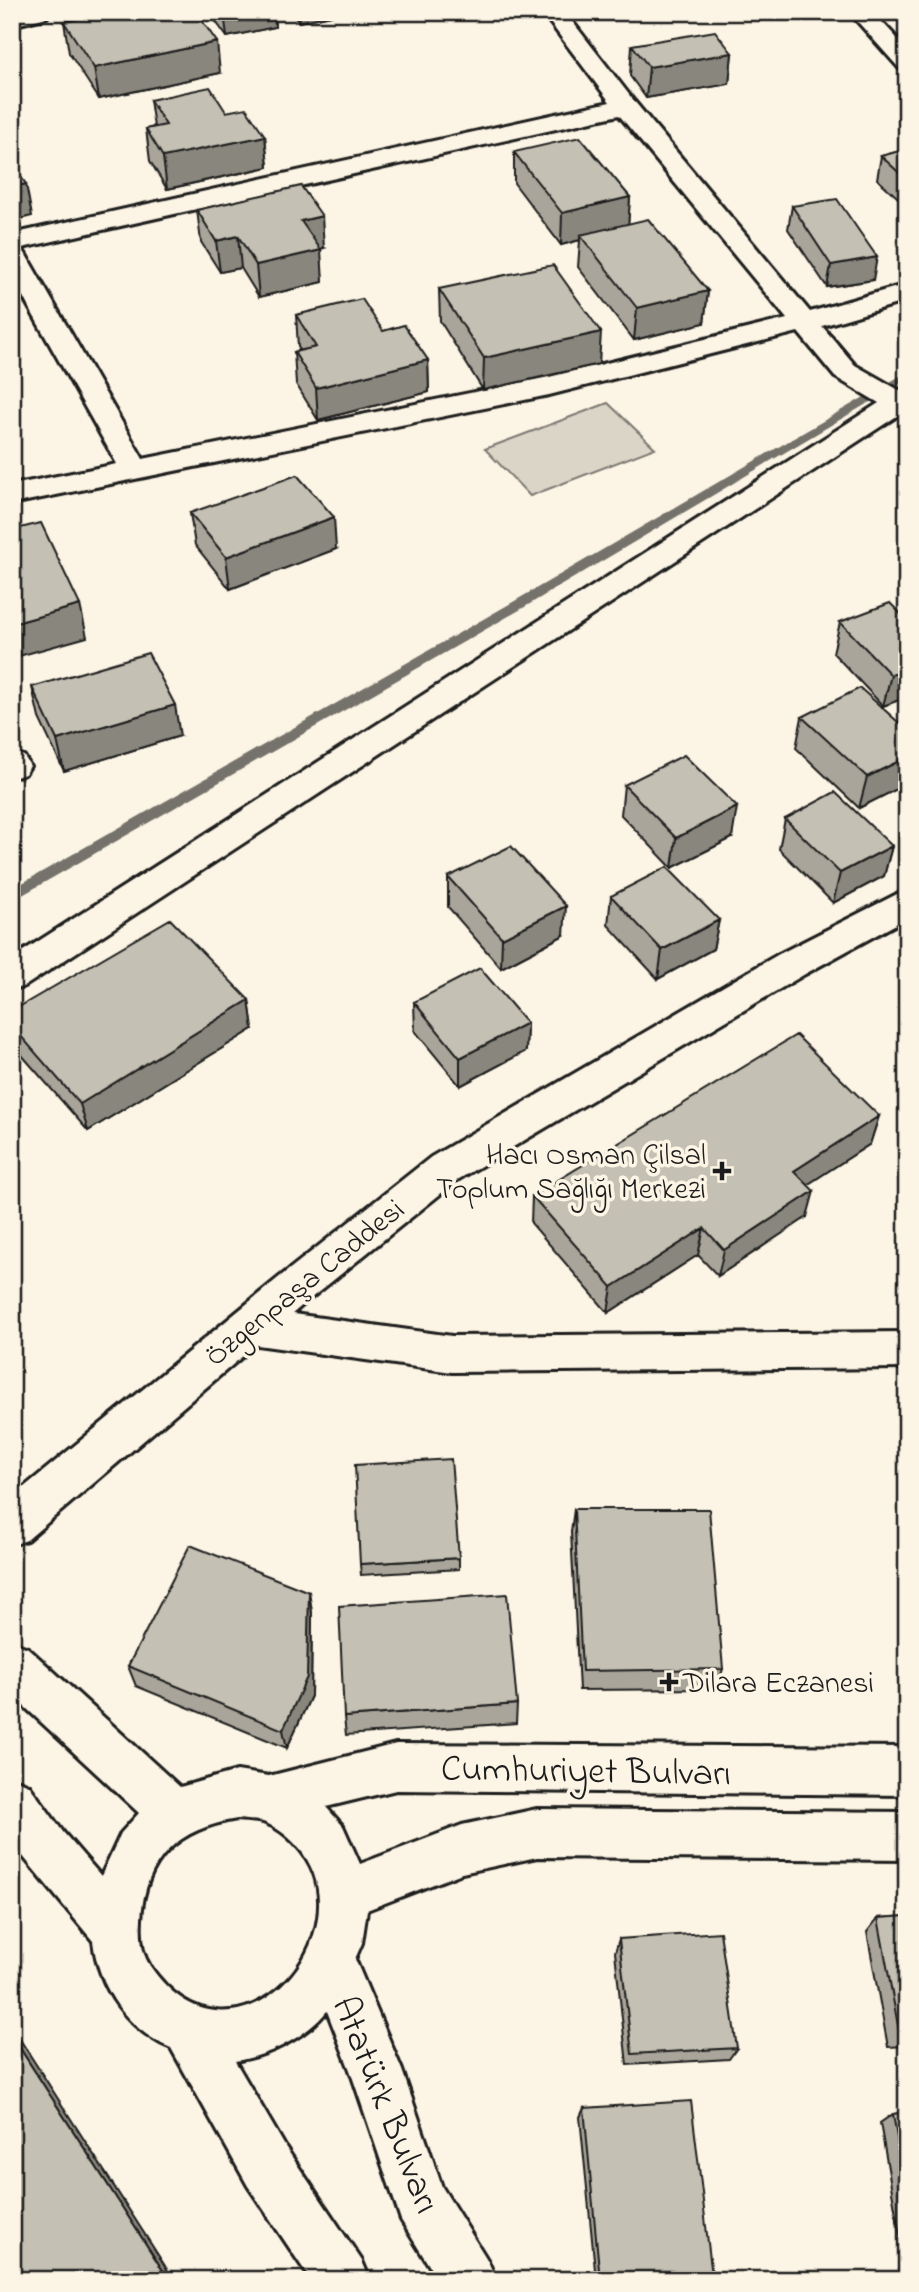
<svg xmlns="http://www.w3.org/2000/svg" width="919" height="2292" font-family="'Indie Flower',sans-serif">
<rect width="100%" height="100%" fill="#fcf5e5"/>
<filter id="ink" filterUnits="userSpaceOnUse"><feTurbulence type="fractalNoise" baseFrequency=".0143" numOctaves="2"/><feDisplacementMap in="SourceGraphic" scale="14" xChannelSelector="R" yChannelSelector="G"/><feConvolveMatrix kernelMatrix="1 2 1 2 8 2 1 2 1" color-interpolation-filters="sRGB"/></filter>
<g filter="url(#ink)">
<path fill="#dbd5c8" stroke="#7c7872" stroke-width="2" d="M608 403 655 448 530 496 485 449Z"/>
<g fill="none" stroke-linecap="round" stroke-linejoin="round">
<path fill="#75726c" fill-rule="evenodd" d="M907 372V380L523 608 12 901V889L513 602Z"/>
<defs>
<path id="minor" d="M542 12H565L634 101 810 312 907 284V301L822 326 855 365 899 390 907 388V416L900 414 25 986 12 990V958L879 403 835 377 798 332 549 395 12 504V485L117 464 12 277V234L610 102ZM619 115 787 319 549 377 143 459 22 248Z
M849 12H873L907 49V70L899 68Z
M12 752 24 756 30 766 25 774 13 778Z
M250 1308 452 1336 907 1332V1368L452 1372 250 1344 236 1339 230 1326 236 1313Z"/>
<path id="major" d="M12 12H50L47 17 12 26Z
M907 889V918L805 974 459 1179 305 1303 27 1540 12 1545V1497L277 1279 431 1157 779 954Z
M12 1642 28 1648 180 1787 237 1771 269 1776 396 1744 907 1747V1795L396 1790 326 1807 343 1826 360 1864 462 1825 537 1809 907 1812V1860L537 1857 462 1873 367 1910 362 1943 355 1959 402 2070 442 2187 488 2261 496 2280H438L401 2220 350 2070 327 2011C305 2038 268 2056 235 2061L286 2148 362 2261 370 2280H311L248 2186 171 2048C127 2030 99 1988 93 1941L12 1843V1778L29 1785 63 1832 101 1876 121 1833 139 1813 12 1695ZM237 1819C245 1820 255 1820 263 1822 277 1827 288 1836 297 1846 373 1930 235 2090 150 1966 141 1953 140 1934 141 1919 145 1858 178 1829 237 1819Z"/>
</defs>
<use href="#minor" stroke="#1c1c1c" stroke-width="6"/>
<use href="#major" stroke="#1c1c1c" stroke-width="6"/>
<use href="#minor" fill="#fcf5e5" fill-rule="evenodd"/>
<use href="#major" fill="#fcf5e5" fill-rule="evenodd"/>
</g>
<path fill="#a9a59a" stroke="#1c1c1c" stroke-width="2" d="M209 12H274L275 27 227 37Z
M291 12H345L299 22Z
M64 22 220 73 99 99 69 53Z
M632 45 732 53 729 84 646 98 630 76Z
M150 100 265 136 268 167 167 189 150 161 146 129 154 127Z
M907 149V206L877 179 881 156Z
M514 152 630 197 628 224 708 291 704 323 634 340 578 267 580 240 561 245 514 183Z
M792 206 873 280 827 287 788 229Z
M197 210 324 248 320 249 323 282 259 297 241 268 220 272 201 242Z
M439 289 599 364 483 390 440 321Z
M296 315 383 331 428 360 429 392 318 420 296 384 294 352 300 350 298 347Z
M190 513 336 549 230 589 195 545Z
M907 620V697L883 706 833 653 840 622Z
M32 687 180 736 64 771 39 718Z
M802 717 907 730V784L859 808 796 748Z
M624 785 732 838 672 868 621 815Z
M785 819 892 846 884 876 833 903 779 849Z
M448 877 564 935 501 968 448 907Z
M611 896 719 920 713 949 658 979 608 925Z
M249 1000 253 1029 88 1131 13 1045 12 1011Z
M414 1002 527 1023 526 1051 460 1086 415 1031Z
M879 1116 870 1144 808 1184 807 1217 718 1276 698 1255 608 1313 531 1223 532 1196Z
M574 1509 723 1669 716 1689 579 1690 571 1532Z
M459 1558V1569L361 1575 360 1564Z
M309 1592 312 1613 311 1696 287 1748 136 1686 128 1666Z
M517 1704 516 1723 346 1735 344 1717Z
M907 1916V2046L888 2047 867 1932 878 1918Z
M619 1939 737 2048 729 2059 627 2065 615 1952Z
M584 2108 712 2276 705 2280H596L580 2117Z
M907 2112V2237H900L880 2123 893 2114Z"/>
<path fill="#89867d" stroke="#1c1c1c" stroke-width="2" d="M224 12H274L275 27 227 37Z
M298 12H345L299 22Z
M217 42 220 73 99 99 94 68Z
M732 53 729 84 646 98 649 67Z
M265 136 268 167 167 189 163 157Z
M26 184 32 216 12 221V187Z
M630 197 628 229 580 235V240L561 245 562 213Z
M322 216 324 248 304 253 301 221Z
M238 236 241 268 220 272 216 241Z
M321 250 323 282 259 297 256 265Z
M877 257 873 280 827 287 831 265Z
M708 291 704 323 634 340 637 308Z
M601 332 599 364 483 390 484 358Z
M428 360 429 392 318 420 316 388Z
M334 517 336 549 230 589 226 557Z
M80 605 87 637 12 658V624Z
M907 669V697L883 706 891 675Z
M175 705 180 736 64 771 57 740Z
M907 757V784L859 808 867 777Z
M737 807 732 838 672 868 676 838Z
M892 846 884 876 833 903 840 873Z
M566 906 564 935 501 968 502 938Z
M719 920 713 949 658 979 662 950Z
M249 1000 253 1029 88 1131 80 1104Z
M527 1023 526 1051 460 1086V1058Z
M879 1116 870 1144 787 1198 794 1171Z
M814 1191 807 1217 718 1276 724 1250Z
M704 1228 698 1255 608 1313 612 1287Z
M309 1592 312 1613 311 1696 287 1748 283 1730Z
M12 2027 174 2280H169L12 2036Z"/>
<path fill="#c4c0b3" stroke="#1c1c1c" stroke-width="2" d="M112 12H196L217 42 94 68 64 22Z
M715 31 732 53 649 67 632 45Z
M210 87 226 112 246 108 265 136 163 157 146 129 166 125 150 100Z
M580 137 630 197 562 213 514 152Z
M907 149V180L881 156Z
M12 164 26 184 12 187Z
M301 186 322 216 301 221 321 250 256 265 238 236 216 241 197 210Z
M837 199 877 257 831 265 792 206Z
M648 219 708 291 637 308 580 235Z
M553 265 601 332 484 358 439 289Z
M362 299 383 331 404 325 428 360 316 388 294 352 316 347 296 315Z
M297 475 334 517 226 557 190 513Z
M41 523 80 605 12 624V530Z
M890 603 907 620V669L891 675 840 622Z
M148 653 175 705 57 740 32 687Z
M860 688 907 730V757L867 777 802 717Z
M684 755 737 807 676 838 624 785Z
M835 792 892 846 840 873 785 819Z
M511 846 566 906 502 938 448 877Z
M667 867 719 920 662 950 611 896Z
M170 919 249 1000 80 1104 12 1026V1011Z
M480 968 527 1023 460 1058 414 1002Z
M796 1035 879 1116 794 1171 814 1191 724 1250 704 1228 612 1287 532 1196Z
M451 1459 459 1558 360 1564 355 1465Z
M574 1509H709L723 1669 582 1671Z
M190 1545 309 1592 307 1677 283 1730 128 1666Z
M507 1594 517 1704 344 1717 339 1606Z
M907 1916V2035L900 2036 878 1918Z
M720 1932 737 2048 632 2054 619 1939Z
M12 2036 169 2280H12Z
M691 2101 712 2276 663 2280H600L584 2108Z
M907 2112V2195L893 2114Z"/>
</g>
<g fill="#1c1c1c" stroke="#fcf5e5" stroke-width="2.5">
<path d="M718.5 1160.5h7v7h7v7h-7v7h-7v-7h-7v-7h7z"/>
<path d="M665.5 1671.5h7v7h7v7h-7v7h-7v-7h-7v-7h7z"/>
</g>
<g text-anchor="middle" stroke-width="7" stroke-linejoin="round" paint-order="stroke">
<g font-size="30" fill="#1c1c1c" stroke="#fcf5e5" text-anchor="end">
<text x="706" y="1164">Hacı Osman Çilsal<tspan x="706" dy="34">Toplum Sağlığı Merkezi</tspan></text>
<text x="683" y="1692" text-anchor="start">Dilara Eczanesi</text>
</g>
<g font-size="30" fill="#1c1c1c" stroke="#fcf5e5">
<text transform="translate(304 1282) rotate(-39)" y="10">Özgenpaşa Caddesi</text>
</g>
<g font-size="37" fill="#1c1c1c" stroke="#fcf5e5">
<text transform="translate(586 1769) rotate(1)" y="13">Cumhuriyet Bulvarı</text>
<text transform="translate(388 2104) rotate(68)" y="13">Atatürk Bulvarı</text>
</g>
</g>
<rect width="919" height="2292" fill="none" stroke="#fcf5e5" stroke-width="42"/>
<rect x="21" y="21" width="877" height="2250" fill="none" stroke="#1c1c1c" stroke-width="2.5" filter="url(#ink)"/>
</svg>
